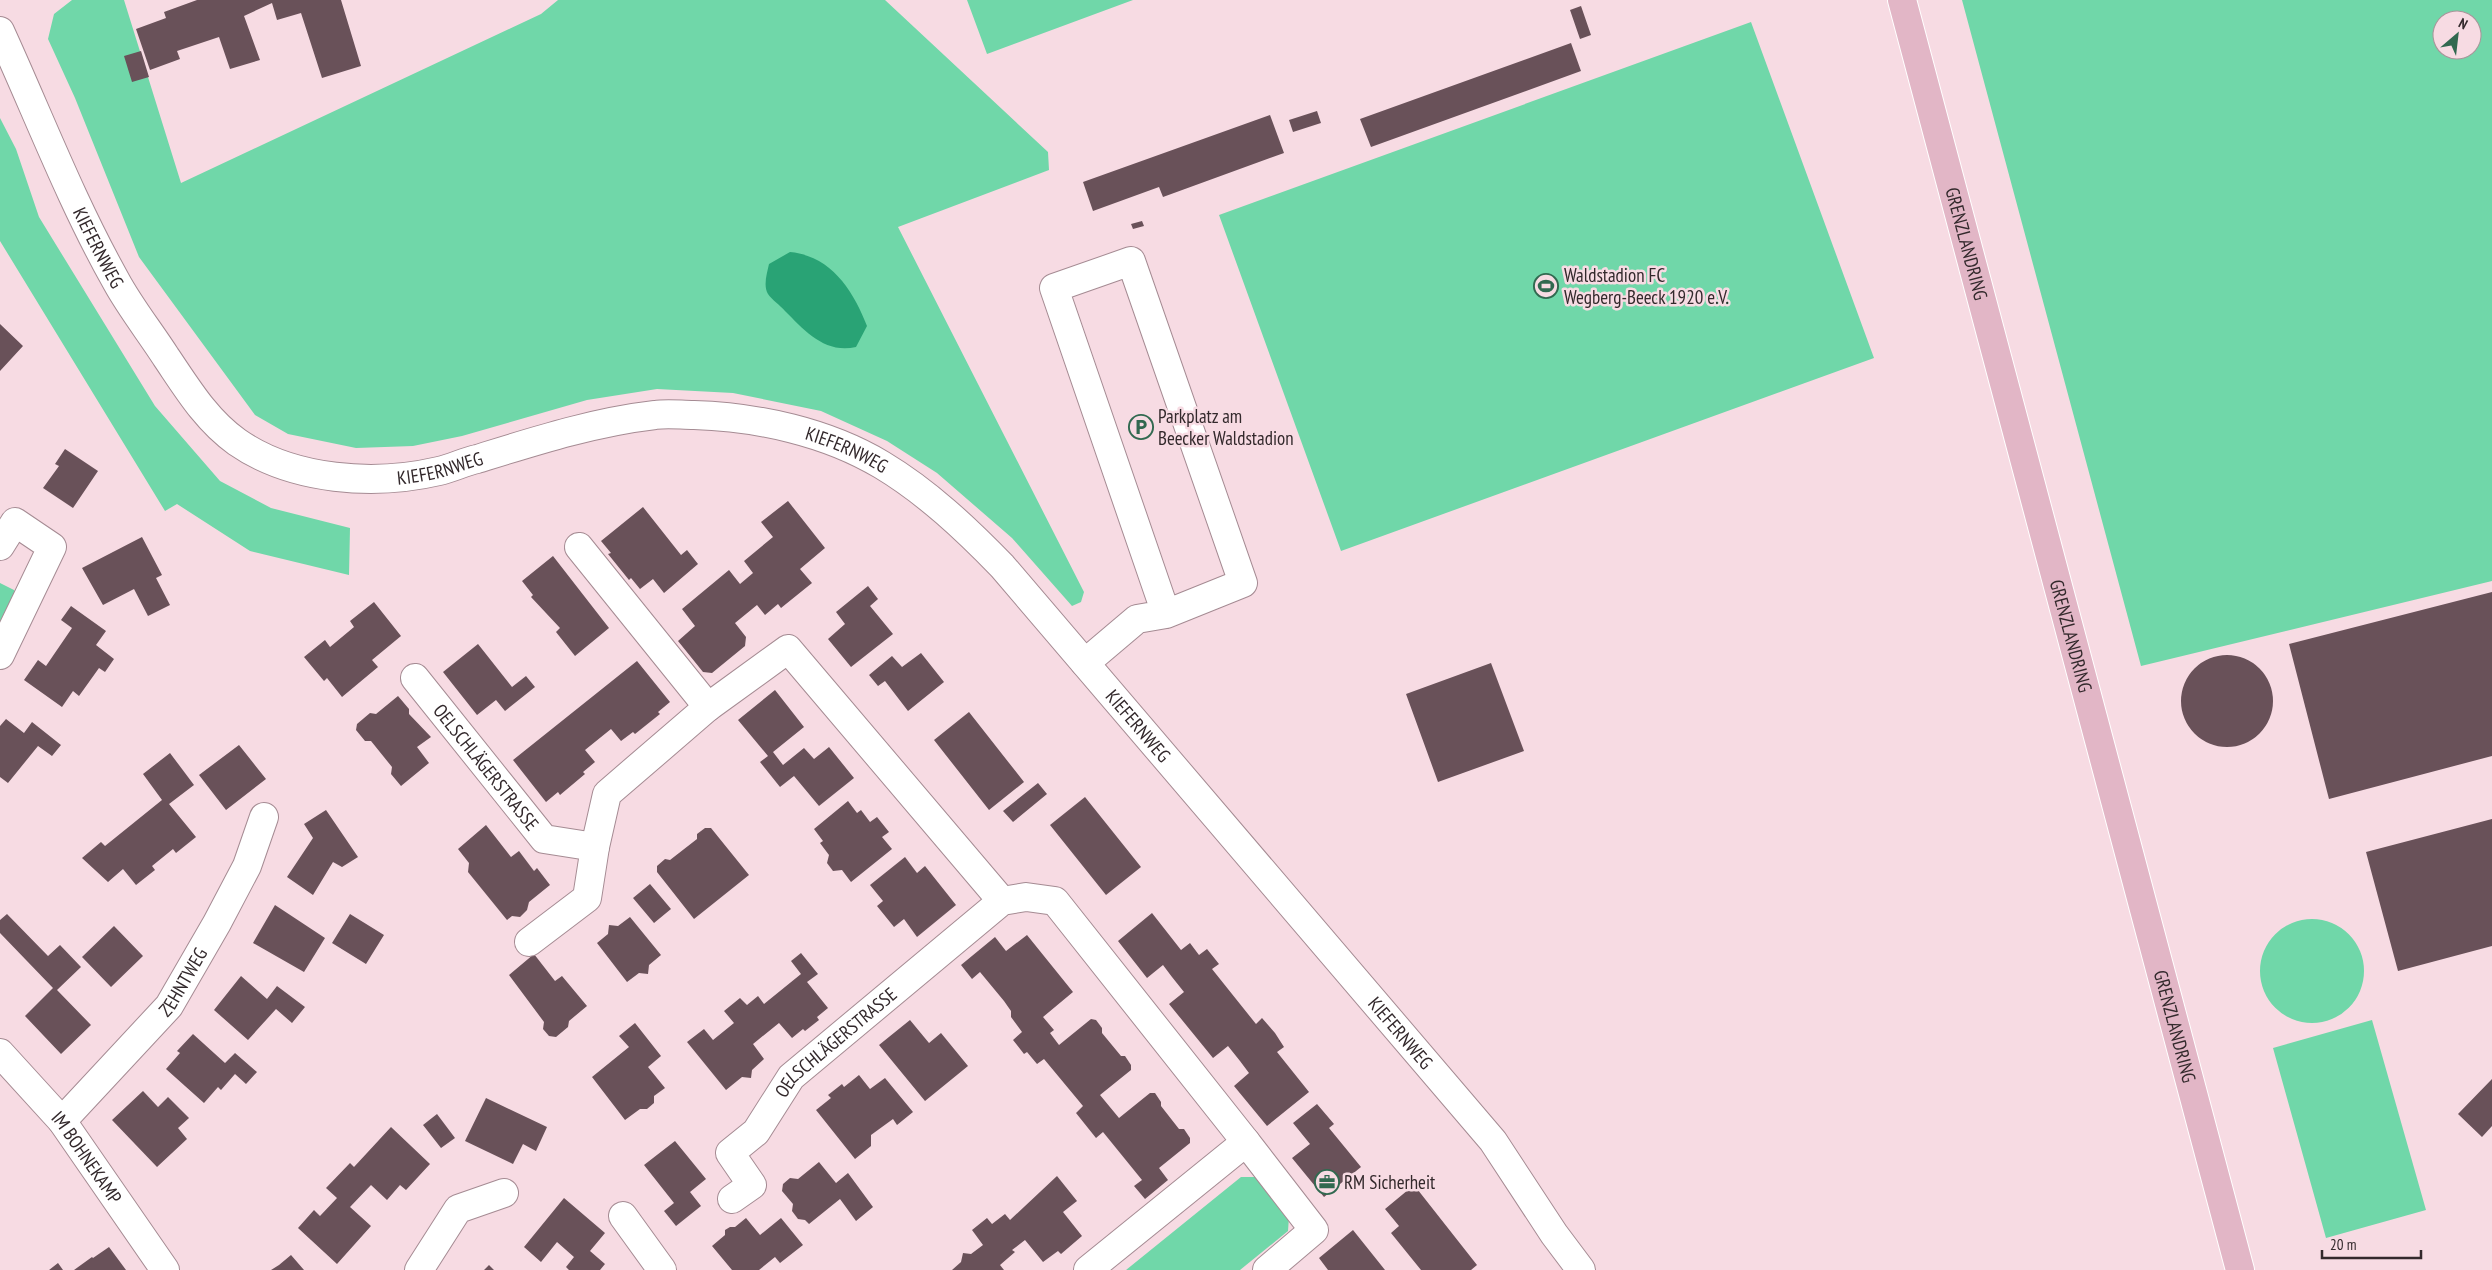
<svg xmlns="http://www.w3.org/2000/svg" width="2492" height="1270" font-family="'PT Sans Narrow',sans-serif">
<rect width="100%" height="100%" fill="#f7dbe3"/>
<path fill="#70d7a9" fill-rule="evenodd" d="M72 0H124L181 183 541 14 558 0H885L1048 152 1049 170 898 227 1084 592 1081 602 1072 606 1012 538 937 473 887 441 821 411 733 393 657 389 587 400 462 436 413 446 356 448 288 434 255 415 139 257 75 98 48 39 54 14Z
M967 0H1133L987 54Z
M1962 0H2492V581L2141 666ZM2442 20H2472V50H2442Z
M1751 22 1874 358 1341 551 1219 215Z
M0 118 16 149 39 217 155 406 220 481 271 508 350 528 349 575 250 551 177 504 165 511 0 241Z
M0 583 14 590 19 598 0 641Z
M2260 971a52 52 0 1 1 104 0a52 52 0 1 1-104 0Z
M2372 1020 2426 1210 2326 1238 2273 1048Z
M1241 1177H1256L1289 1217 1288 1231 1240 1270H1126Z"/>
<path fill="#29a375" d="M790 252C831 256 853 290 867 326L856 347C825 354 805 331 785 311 780 305 772 300 768 294 763 286 767 273 769 264Z"/>
<path fill="#695159" d="M197 0H341L361 66 322 78 301 13 277 20 272 3 244 16 260 60 230 69 219 37 177 51 180 59 150 70 136 29 166 18 164 12Z
M1581 6 1591 35 1580 39 1570 10Z
M1571 43 1581 71 1371 147 1360 119Z
M141 51 149 77 132 82 124 56Z
M1317 111 1321 123 1293 132 1289 120Z
M1270 115 1284 153 1163 197 1159 187 1093 211 1083 182Z
M1142 221 1144 226 1133 229 1131 224Z
M0 324 23 346 0 371Z
M65 449 98 471 73 508 43 488 59 466 55 464Z
M788 501 825 548 800 569 812 583 781 608 778 604 765 615 757 605 735 623 746 637 745 646 712 673 703 672 678 641 695 626 682 609 729 570 740 584 753 573 744 561 773 537 761 522Z
M643 507 681 555 687 550 698 564 664 593 653 579 640 589 631 578 629 580 608 554 611 553 601 541Z
M142 537 162 575 156 578 170 605 148 616 134 589 103 605 82 568Z
M553 556 609 628 575 656 556 632 560 628 531 597 533 595 522 581Z
M868 586 878 599 870 606 893 634 851 667 828 639 845 624 836 612Z
M2492 592V756L2329 799 2289 644Z
M374 602 401 636 372 660 378 667 342 697 327 678 324 681 304 657 325 640 330 647 354 627 350 621Z
M71 606 106 631 96 645 114 659 105 672 99 668 79 696 73 691 62 707 24 680 38 660 46 666 72 628 61 620Z
M478 644 512 687 526 676 535 687 505 711 496 700 477 715 443 672Z
M921 653 944 682 908 711 885 681 878 686 869 675 892 656 902 667Z
M2181 701a46 46 0 1 1 92 0a46 46 0 1 1-92 0Z
M637 661 670 702 658 712 660 714 635 734 633 732 621 741 611 729 585 750 595 762 583 772 585 774 560 795 558 792 546 802 513 760Z
M1491 663 1524 751 1438 782 1406 694Z
M775 690 804 727 773 752 783 765 804 748 814 759 829 747 854 778 819 806 794 776 780 787 760 762 768 756 738 720Z
M398 696 409 709V714L431 737 417 747 429 763 401 786 391 774 392 767 371 741H365L356 730 357 724 370 713 376 714Z
M969 712 1024 782 989 810 934 740Z
M6 719 24 733 32 722 61 745 52 756 38 746 8 783 0 777V726Z
M239 745 266 779 226 810 199 775Z
M170 753 194 785 169 804 196 837 176 853 173 849 152 866 155 870 136 885 123 869 108 882 82 858 101 842 105 846 162 800 143 774Z
M1038 783 1047 794 1013 822 1003 811Z
M1085 797 1141 867 1106 895 1050 825Z
M848 801 857 813 861 810 870 822 877 817 889 832 882 837 892 849 851 882 842 870 833 871 827 863 829 855 820 843 823 841 814 829Z
M326 810 358 857 342 867 333 862 313 895 287 877 313 838 304 824Z
M2492 819V946L2398 971 2366 852Z
M486 825 511 857 519 851 534 871 537 868 550 885 529 902 527 910 520 917 512 916 507 920 468 872 469 863 458 849Z
M705 828H711L749 875 694 919 657 872V866L665 859 670 860 697 839V834Z
M905 857 917 873 925 866 956 905 917 937 904 919 894 927 877 906 883 901 870 885Z
M650 884 671 909 654 923 633 898Z
M275 905 325 938 304 972 253 943Z
M1152 913 1181 950 1190 943 1199 955 1207 949 1219 964 1212 969 1256 1024 1262 1018 1275 1033 1284 1047 1277 1052 1309 1092 1267 1126 1234 1086 1249 1073 1240 1061 1228 1046 1213 1058 1169 1004 1184 992 1172 977 1163 965 1147 978 1118 941Z
M7 914 48 956 60 945 81 967 57 990 91 1025 61 1054 25 1016 53 988 0 933V920Z
M350 914 384 935 366 964 332 943Z
M630 917 661 955 649 965 648 974 639 973 627 982 597 943 608 934 609 925 618 926Z
M114 926 143 956 111 987 82 957Z
M1027 935 1073 992 1043 1017 1054 1030 1050 1033 1059 1045 1091 1019 1096 1020 1102 1028V1033L1121 1056H1125L1131 1065V1070L1100 1095 1119 1118 1150 1093H1155L1161 1102V1106L1179 1129H1184L1190 1138V1143L1159 1168 1168 1180 1145 1199 1134 1186 1142 1180 1103 1132 1096 1138 1076 1113 1083 1106 1044 1059 1037 1064 1027 1052 1024 1054 1013 1040 1022 1032 1011 1017V1011L1004 1001 980 972 972 979 961 965 995 937 1006 951Z
M801 953 818 974 807 982 828 1008 817 1017 819 1020 805 1031 803 1029 792 1038 779 1023 753 1044 764 1059 752 1070 751 1078 742 1077 726 1090 687 1042 704 1029 713 1040 734 1023 724 1011 740 998 747 1005 758 996 764 1004 801 974 791 961Z
M534 954 555 981 562 976 587 1006 569 1021 568 1027 556 1037 549 1036 543 1029 544 1022 509 975Z
M241 976 267 999 277 986 305 1007 292 1023 276 1009 248 1040 214 1010Z
M910 1020 929 1043 941 1033 968 1066 925 1101 879 1045Z
M635 1023 661 1056 648 1067 665 1088 654 1096V1103L647 1109H640L625 1120 592 1077 629 1047 619 1036Z
M193 1034 225 1063 235 1053 257 1072 246 1084 235 1074 221 1090 218 1087 204 1103 166 1069 180 1053 177 1051Z
M859 1075 870 1089 885 1078 913 1112 897 1125 893 1119 871 1135V1146L855 1159 816 1110 831 1098 828 1095 842 1084 844 1087Z
M2492 1079V1126L2482 1137 2458 1114Z
M143 1091 158 1107 168 1097 189 1118 178 1128 187 1139 157 1167 112 1120Z
M486 1098 547 1127 536 1151 523 1144 513 1164 465 1141Z
M1317 1104 1334 1124 1329 1128 1361 1167 1324 1197 1292 1158 1310 1144 1293 1123Z
M437 1114 455 1138 441 1148 423 1125Z
M391 1127 430 1164 406 1190 400 1185 387 1200 371 1185 350 1207 371 1226 337 1264 298 1228 314 1210 320 1216 337 1198 326 1188 350 1163 354 1167Z
M675 1141 706 1179 690 1192 701 1206 676 1226 664 1211 674 1203 644 1165Z
M819 1162 836 1183 848 1173 873 1207 856 1221 840 1199 809 1224 805 1220 798 1219 792 1211 793 1204 782 1191 783 1184 790 1178 798 1179Z
M1057 1176 1077 1201 1063 1212 1082 1236 1061 1254 1058 1251 1043 1262 1025 1240 1012 1250 1015 1252 1000 1265 1004 1270H952L961 1262 963 1253 971 1254 983 1245 972 1230 987 1218 992 1224 1005 1214 1010 1220Z
M1414 1185 1477 1265 1471 1270H1421L1391 1233 1399 1226 1385 1209Z
M564 1198 605 1233 590 1251 605 1264 600 1270H569L566 1267 574 1257 557 1242 541 1262 524 1247Z
M746 1218 760 1235 781 1218 803 1245 780 1263 775 1257 759 1270H732L712 1246 725 1235V1230L730 1227H735Z
M1353 1230 1385 1270H1328L1319 1258Z
M109 1247 126 1270H74L92 1257 93 1258Z
M291 1255 304 1270H271L279 1265Z
M58 1263 63 1270H49Z
M489 1265 494 1270H484Z"/>
<g fill="none" stroke-linecap="round" stroke-linejoin="round">
<defs>
<g id="minor">
<path id="s1" d="M0 31C38 114 71 201 116 281 130 307 150 332 166 357 187 388 206 420 237 442 293 481 375 486 439 471 452 468 464 462 477 459 535 441 594 422 655 415 668 413 681 415 694 415 758 417 827 432 882 465 927 492 966 529 1002 566L1493 1141 1554 1234 1581 1270"/>
<path d="M0 546 15 522 52 547 0 655"/>
<path d="M579 547 708 707"/>
<path d="M1085 663 1137 619 1166 614 1243 583 1131 261 1054 288 1166 614"/>
<path id="s2" d="M415 678 544 839 595 847 607 794 708 707 788 649 1002 901"/>
<path d="M529 942 587 898 595 847"/>
<path id="s3" d="M0 1053 62 1121 165 1270"/>
<path id="s4" d="M62 1121 169 1006 217 923 247 866 264 817"/>
<path id="s5" d="M732 1199 752 1185 730 1153 756 1132 791 1077 1002 901 1026 897 1055 901 1246 1142"/>
<path d="M623 1216 662 1270"/>
<path d="M419 1270 458 1209 504 1193"/>
<path d="M1088 1270 1246 1142 1314 1230 1267 1270"/>
</g>
<g id="major">
<path id="s6" d="M1902 0 2240 1270"/>
</g>
</defs>
<use href="#minor" stroke="#a58b93" stroke-width="30"/>
<use href="#major" stroke="#fff" stroke-width="30"/>
<use href="#minor" stroke="#fff" stroke-width="28"/>
<use href="#major" stroke="#e2b6c6" stroke-width="28"/>
</g>
<defs>
<symbol id="stadium-ring" viewBox="-11 -11 22 22"><circle r="9.5" fill="#f7dbe3" stroke="#316950" stroke-width="1.5"/><path d="M0-5a6.5 5 0 1 0 0 10a6.5 5 0 1 0 0-10ZM-3.5-1.8h7v3.6h-7Z" fill="#316950"/></symbol>
<symbol id="parking-ring" viewBox="-11 -11 22 22"><circle r="9.5" fill="#f7dbe3" stroke="#316950" stroke-width="1.5"/><path d="M-3.5-5.5H1a3.5 3.5 0 0 1 0 7H-1V5.5H-3.5ZM-1-3.4V-.6H.8a1.4 1.4 0 0 0 0-2.8Z" fill="#316950"/></symbol>
<symbol id="office-ring" viewBox="-11 -11 22 22"><circle r="9.5" fill="#f7dbe3" stroke="#316950" stroke-width="1.5"/><path d="M-6-3h4V-5.5h4V-3h4V5H-6ZM-1-4.5V-3h2v-1.5ZM-6 0V1H6V0Z" fill="#316950"/></symbol>
</defs>
<g fill-rule="evenodd">
<use href="#stadium-ring" x="1532" y="272" width="28" height="28"/>
<use href="#parking-ring" x="1127" y="413" width="28" height="28"/>
<use href="#office-ring" x="1313" y="1168" width="28" height="28"/>
</g>
<g text-anchor="middle" stroke-width="5" stroke-linejoin="round" paint-order="stroke">
<g font-size="19" fill="#33292c" stroke="#f7dbe3">
<text dy="7" stroke="none"><textPath href="#s6" startOffset="252">GRENZLANDRING</textPath></text>
<text dy="7" stroke="none"><textPath href="#s1" startOffset="238">KIEFERNWEG</textPath></text>
<text dy="7" stroke="none"><textPath href="#s1" startOffset="1108">KIEFERNWEG</textPath></text>
<text dy="7" stroke="none"><textPath href="#s1" startOffset="689">KIEFERNWEG</textPath></text>
<text dy="7" stroke="none"><textPath href="#s6" startOffset="658">GRENZLANDRING</textPath></text>
<text dy="7" stroke="none"><textPath href="#s1" startOffset="1514">KIEFERNWEG</textPath></text>
<text dy="7" stroke="none"><textPath href="#s2" startOffset="114">OELSCHLÄGERSTRASSE</textPath></text>
<text dy="7" stroke="none"><textPath href="#s4" startOffset="185">ZEHNTWEG</textPath></text>
<text dy="7" stroke="none"><textPath href="#s6" startOffset="1062">GRENZLANDRING</textPath></text>
<text dy="7" stroke="none"><textPath href="#s1" startOffset="1918">KIEFERNWEG</textPath></text>
<text dy="7" stroke="none"><textPath href="#s5" startOffset="218">OELSCHLÄGERSTRASSE</textPath></text>
<text dy="7" stroke="none"><textPath href="#s3" startOffset="136">IM BOHNEKAMP</textPath></text>
</g>
<g font-size="19" fill="#33292c" stroke="#f7dbe3" text-anchor="start">
<text x="1564" y="282">Waldstadion FC<tspan x="1564" dy="22">Wegberg-Beeck 1920 e.V.</tspan></text>
<text x="1158" y="423">Parkplatz am<tspan x="1158" dy="22">Beecker Waldstadion</tspan></text>
<text x="1344" y="1189">RM Sicherheit</text>
</g>
</g>
<g transform="translate(2457 35) rotate(28)"><circle r="24" fill="#f7dbe3" stroke="#a9949a"/>
<path d="M0-4L9 19L0 12L-9 19Z" fill="#316950"/>
<text y="-8" font-size="14" font-weight="bold" text-anchor="middle" fill="#33292c">N</text>
</g>
<path d="M2322 1250v8h99v-8" fill="none" stroke="#33292c" stroke-width="2.5"/>
<text x="2330" y="1250" font-size="15" fill="#33292c" stroke="#f7dbe3" stroke-width="4" paint-order="stroke">20 m</text>
</svg>
